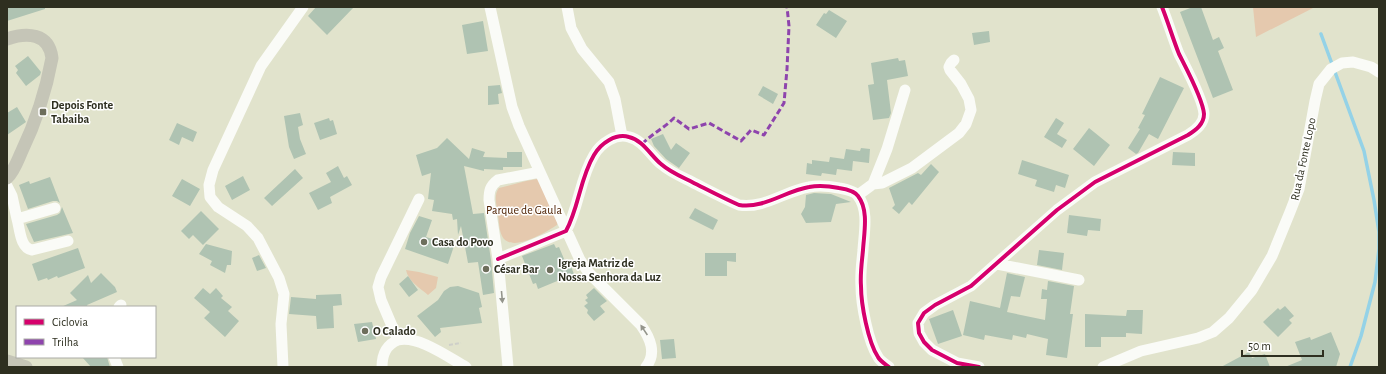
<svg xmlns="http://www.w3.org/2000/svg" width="1386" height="374" font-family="'Alegreya Sans',sans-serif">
<rect width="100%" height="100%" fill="#e1e3cc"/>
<path fill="#e5c9ae" d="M1253 7H1315L1256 37Z
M537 179 541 182 558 221 557 225C546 232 511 254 502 236 499 230 499 221 498 215 497 206 493 196 499 188L526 181Z
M406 270 419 272 438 277 436 288 428 295C420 288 408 281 406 270Z"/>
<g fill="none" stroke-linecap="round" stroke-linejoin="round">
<path stroke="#94d2e7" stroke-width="3.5" d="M1321 34 1364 151 1374 200 1379 232V249L1375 282 1361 336 1350 367"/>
</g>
<path fill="#afc3b2" d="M7 7H45V9L7 21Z
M316 7H354L327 35 308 16Z
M1193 7H1201L1213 40 1219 37 1224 48 1218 51 1233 90 1213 98 1180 12Z
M829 10 847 21 836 38 816 25 824 13 826 14Z
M483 21 488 51 467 54 462 25Z
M989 31 990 42 974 45 972 33Z
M28 56 41 72 40 75 26 86 16 73 18 70 15 66Z
M898 58 899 61 905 60 908 76 887 80 891 113 889 118 873 120 868 85 874 84 871 63Z
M1160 77 1184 88 1158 139 1149 134 1138 153 1136 154 1128 148 1140 129 1138 128 1145 115 1142 114Z
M500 85 502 93 498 94 499 104 488 105V86Z
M763 86 778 94 773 104 758 95Z
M17 107 26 122 7 135V113Z
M300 113 303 125 298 127 300 139 306 154 294 159 289 147 284 116Z
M329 118 330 121 333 120 337 134 320 140 314 123Z
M1056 118 1064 123 1057 134 1067 140 1062 148 1044 137Z
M177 123 197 132 193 142 182 137 179 145 169 140Z
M1089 128 1110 145 1094 166 1073 149Z
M663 134 671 150 676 143 690 153 679 168 666 159 654 146 651 139Z
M447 138 469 159 472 148 485 152 483 157 507 158V152H522V167H503V170L484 169V171L464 166 473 214 484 213 491 260 494 293 483 295 478 262 468 263 461 226 458 235 457 219 453 220 452 214 432 211 434 200 428 199 431 173 422 176 416 155 437 148Z
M861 148 870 149 869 163 853 161 852 171 837 169 836 175 822 173 821 176 806 174 807 163 812 164V160L829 162 830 157 844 159 846 149 860 151Z
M1173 152 1195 153V166L1172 165Z
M1022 160 1069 175 1065 188 1056 185 1054 192 1035 186 1037 180 1018 174Z
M931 164 939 172 912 205 909 202 899 214 892 208 895 205 889 188 918 173 921 175Z
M338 166 344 178 347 176 352 185 330 197 332 203 318 210 309 193 331 182 326 173Z
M295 169 303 178 272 206 264 198Z
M243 176 250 190 232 200 225 186Z
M50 177 60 203 57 201H53L28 209 19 185 29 181 30 184Z
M182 179 200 189 190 206 172 196Z
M814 193 831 194 851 202 836 204 831 222 806 223 801 214 805 207 806 195Z
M62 207 73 233 34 242 26 224 57 215 60 213Z
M695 208 718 220 713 230 689 218Z
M201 211 219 229 203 245 193 235 189 239 181 231Z
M1069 215 1101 219 1100 231 1088 230 1087 236 1067 233Z
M419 216 432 220 426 237 454 246 448 264 405 249 410 233Z
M206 244 232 251 231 265H227L225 273 210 265 212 261 199 254Z
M554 244 556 248 559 247 567 266 570 264 574 274 538 289 536 283 533 284 522 256Z
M78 248 85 268 58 278 57 276 48 280 47 278 38 281 32 264Z
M1039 250 1064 253 1062 270 1037 265Z
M705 253H736V262L727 261V276H705Z
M259 255 266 268 257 271 252 258Z
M101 273 115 287 117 292 87 305 88 307H61L77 300 70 293 88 275 91 283Z
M1007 273 1025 277 1020 297 1011 296 1007 312 1045 320 1047 299H1041L1042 289 1047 290 1048 281 1074 286 1070 314H1073L1067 358 1046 355 1048 339 1027 334 1026 338 1013 335 1012 340 985 335 984 340 963 335 970 301 1000 308Z
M408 276 418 290 409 297 399 284Z
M458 286 479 293 482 307 479 308 482 323 440 328 441 332 435 337 417 316 438 300 444 291 450 287Z
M203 288 210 294 216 288 223 296 221 298 232 307 228 311 239 321 225 337 204 318 210 312 194 298Z
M594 288 607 301 600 306 605 312 594 321 587 313 588 310 584 306 588 303 585 300 588 298 586 295Z
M341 294 342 305 333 306 334 328 317 329 316 316 289 314 291 297 316 299V295Z
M1285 306 1294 316 1289 320 1292 323 1278 337 1263 322 1278 308 1280 310Z
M953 310 962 336 938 344 929 319Z
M1127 310H1143L1142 334 1126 333V337H1101V347H1085V314L1126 316Z
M372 322 376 339 358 342 354 324Z
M1331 332 1340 354 1336 367H1285L1302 360 1295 342 1310 337 1311 340Z
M674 339 676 358 662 359 660 340Z
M1249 352 1252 358 1265 354 1270 367H1221Z
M82 357H107L110 367H91Z"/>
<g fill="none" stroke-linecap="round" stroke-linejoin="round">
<path stroke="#cecfc9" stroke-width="2" stroke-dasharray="4 2" stroke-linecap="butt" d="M449 345 461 343"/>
<path stroke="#fafbf7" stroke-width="11" d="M490 7 512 107 519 126 580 260 589 273 641 325C650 338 657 353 646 367
M567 7 571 28 582 49 609 82 615 99 622 136
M873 184 882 183 912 168 959 133 966 124 971 110 969 99 961 84 950 70 949 67 951 63 954 60
M7 186 12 196 17 219 55 208
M858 195 873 184 887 149 905 90
M419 199 381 277 378 287 381 300 398 340C418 335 448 357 466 367
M17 219C20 229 20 248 32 250L68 241
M498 259 566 231C579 207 580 178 594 155 601 143 616 133 629 137 643 140 651 156 661 164 670 172 682 177 692 182 708 190 723 198 739 205 764 209 785 191 809 187 819 185 829 186 839 188 845 189 855 191 858 196 869 210 864 233 863 250 862 261 860 274 861 286 861 304 868 342 878 357 880 361 885 364 889 367
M997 264 1079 280
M119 307 121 305
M114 357 118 367
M283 367 281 324 284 294 279 278 258 238 247 226 218 207 210 197 209 185 213 170 261 66 303 7
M382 367C382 354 386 345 398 340
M508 367 498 259 489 200C489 191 490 186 498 180L540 172
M979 367 957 363 932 350 924 342 919 333 918 323 924 313 935 305 971 286 1057 210 1095 182 1188 135C1196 130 1204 124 1204 114 1203 99 1186 68 1179 54 1173 39 1168 22 1162 7
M1103 367 1141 351 1198 338 1213 332 1229 318 1252 290 1272 256 1290 212 1299 189 1315 101 1319 84 1331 69 1342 63 1353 62 1371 67 1379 72"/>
<path stroke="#c5c5b7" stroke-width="13" d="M7 39C27 32 49 33 52 58 46 91 35 124 21 153 17 162 14 171 7 178
M7 361 26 367"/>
<path stroke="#8e44ad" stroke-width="3" stroke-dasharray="6 3" stroke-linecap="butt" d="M642 144C652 134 664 128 674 118L689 129 709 123 741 141 751 130 764 135 784 103 787 69 789 26 787 7"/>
<defs>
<path id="cycleway" d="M498 259 566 231C579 207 580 178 594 155 601 143 616 133 629 137 643 140 651 156 661 164 670 172 682 177 692 182 708 190 723 198 739 205 764 209 785 191 809 187 819 185 829 186 839 188 845 189 855 191 858 196 869 210 864 233 863 250 862 261 860 274 861 286 861 304 868 342 878 357 880 361 885 364 889 367
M979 367 957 363 932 350 924 342 919 333 918 323 924 313 935 305 971 286 1057 210 1095 182 1188 135C1196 130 1204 124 1204 114 1203 99 1186 68 1179 54 1173 39 1168 22 1162 7"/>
</defs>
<use href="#cycleway" stroke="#fff" stroke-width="6"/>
<use href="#cycleway" stroke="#d6006c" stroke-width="4"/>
</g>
<defs><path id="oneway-solid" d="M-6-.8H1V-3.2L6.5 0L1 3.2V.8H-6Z"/></defs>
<g fill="#94958c">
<use href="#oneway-solid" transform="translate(502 297) rotate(85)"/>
<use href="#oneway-solid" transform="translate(644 330) rotate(-124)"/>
</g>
<g fill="#6d6e5c" stroke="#fff" stroke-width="1.5">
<rect x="39" y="108" width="8" height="8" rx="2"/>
<circle cx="424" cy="242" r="4"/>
<circle cx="486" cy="269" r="4"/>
<circle cx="550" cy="270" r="4"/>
<circle cx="365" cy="331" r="4"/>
</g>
<g text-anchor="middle" stroke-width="3" stroke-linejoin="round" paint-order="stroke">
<g font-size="12" font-weight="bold" fill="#2e2f20" stroke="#fff" text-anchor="start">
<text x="51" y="109">Depois Fonte<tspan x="51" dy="14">Tabaiba</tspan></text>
<text x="432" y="246">Casa do Povo</text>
<text x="558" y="267">Igreja Matriz de<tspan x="558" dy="14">Nossa Senhora da Luz</tspan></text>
<text x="494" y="273">César Bar</text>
<text x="373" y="335">O Calado</text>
</g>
<g font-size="12" fill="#2e2f20" stroke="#fff">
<text transform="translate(1303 159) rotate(-78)" y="4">Rua da Fonte Lopo</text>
</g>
<g font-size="12" fill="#4d2000" stroke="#fff">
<text x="524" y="214">Parque de Gaula</text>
</g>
</g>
<rect width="1386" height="374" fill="none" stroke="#2e2f20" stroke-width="16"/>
<rect x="16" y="306" width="140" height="52" fill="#ffffff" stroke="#abaca6"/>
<rect x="24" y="319" width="20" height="6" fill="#d6006c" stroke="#abaca6"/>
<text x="52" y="326" font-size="12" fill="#2e2f20">Ciclovia</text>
<rect x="24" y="339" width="20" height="6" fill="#8e44ad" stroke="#abaca6"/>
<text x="52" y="346" font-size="12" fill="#2e2f20">Trilha</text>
<path d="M1242 350v6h81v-6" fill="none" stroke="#2e2f20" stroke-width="2"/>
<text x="1248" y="350" font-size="12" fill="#2e2f20" stroke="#ffffff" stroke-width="3" paint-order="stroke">50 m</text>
</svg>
